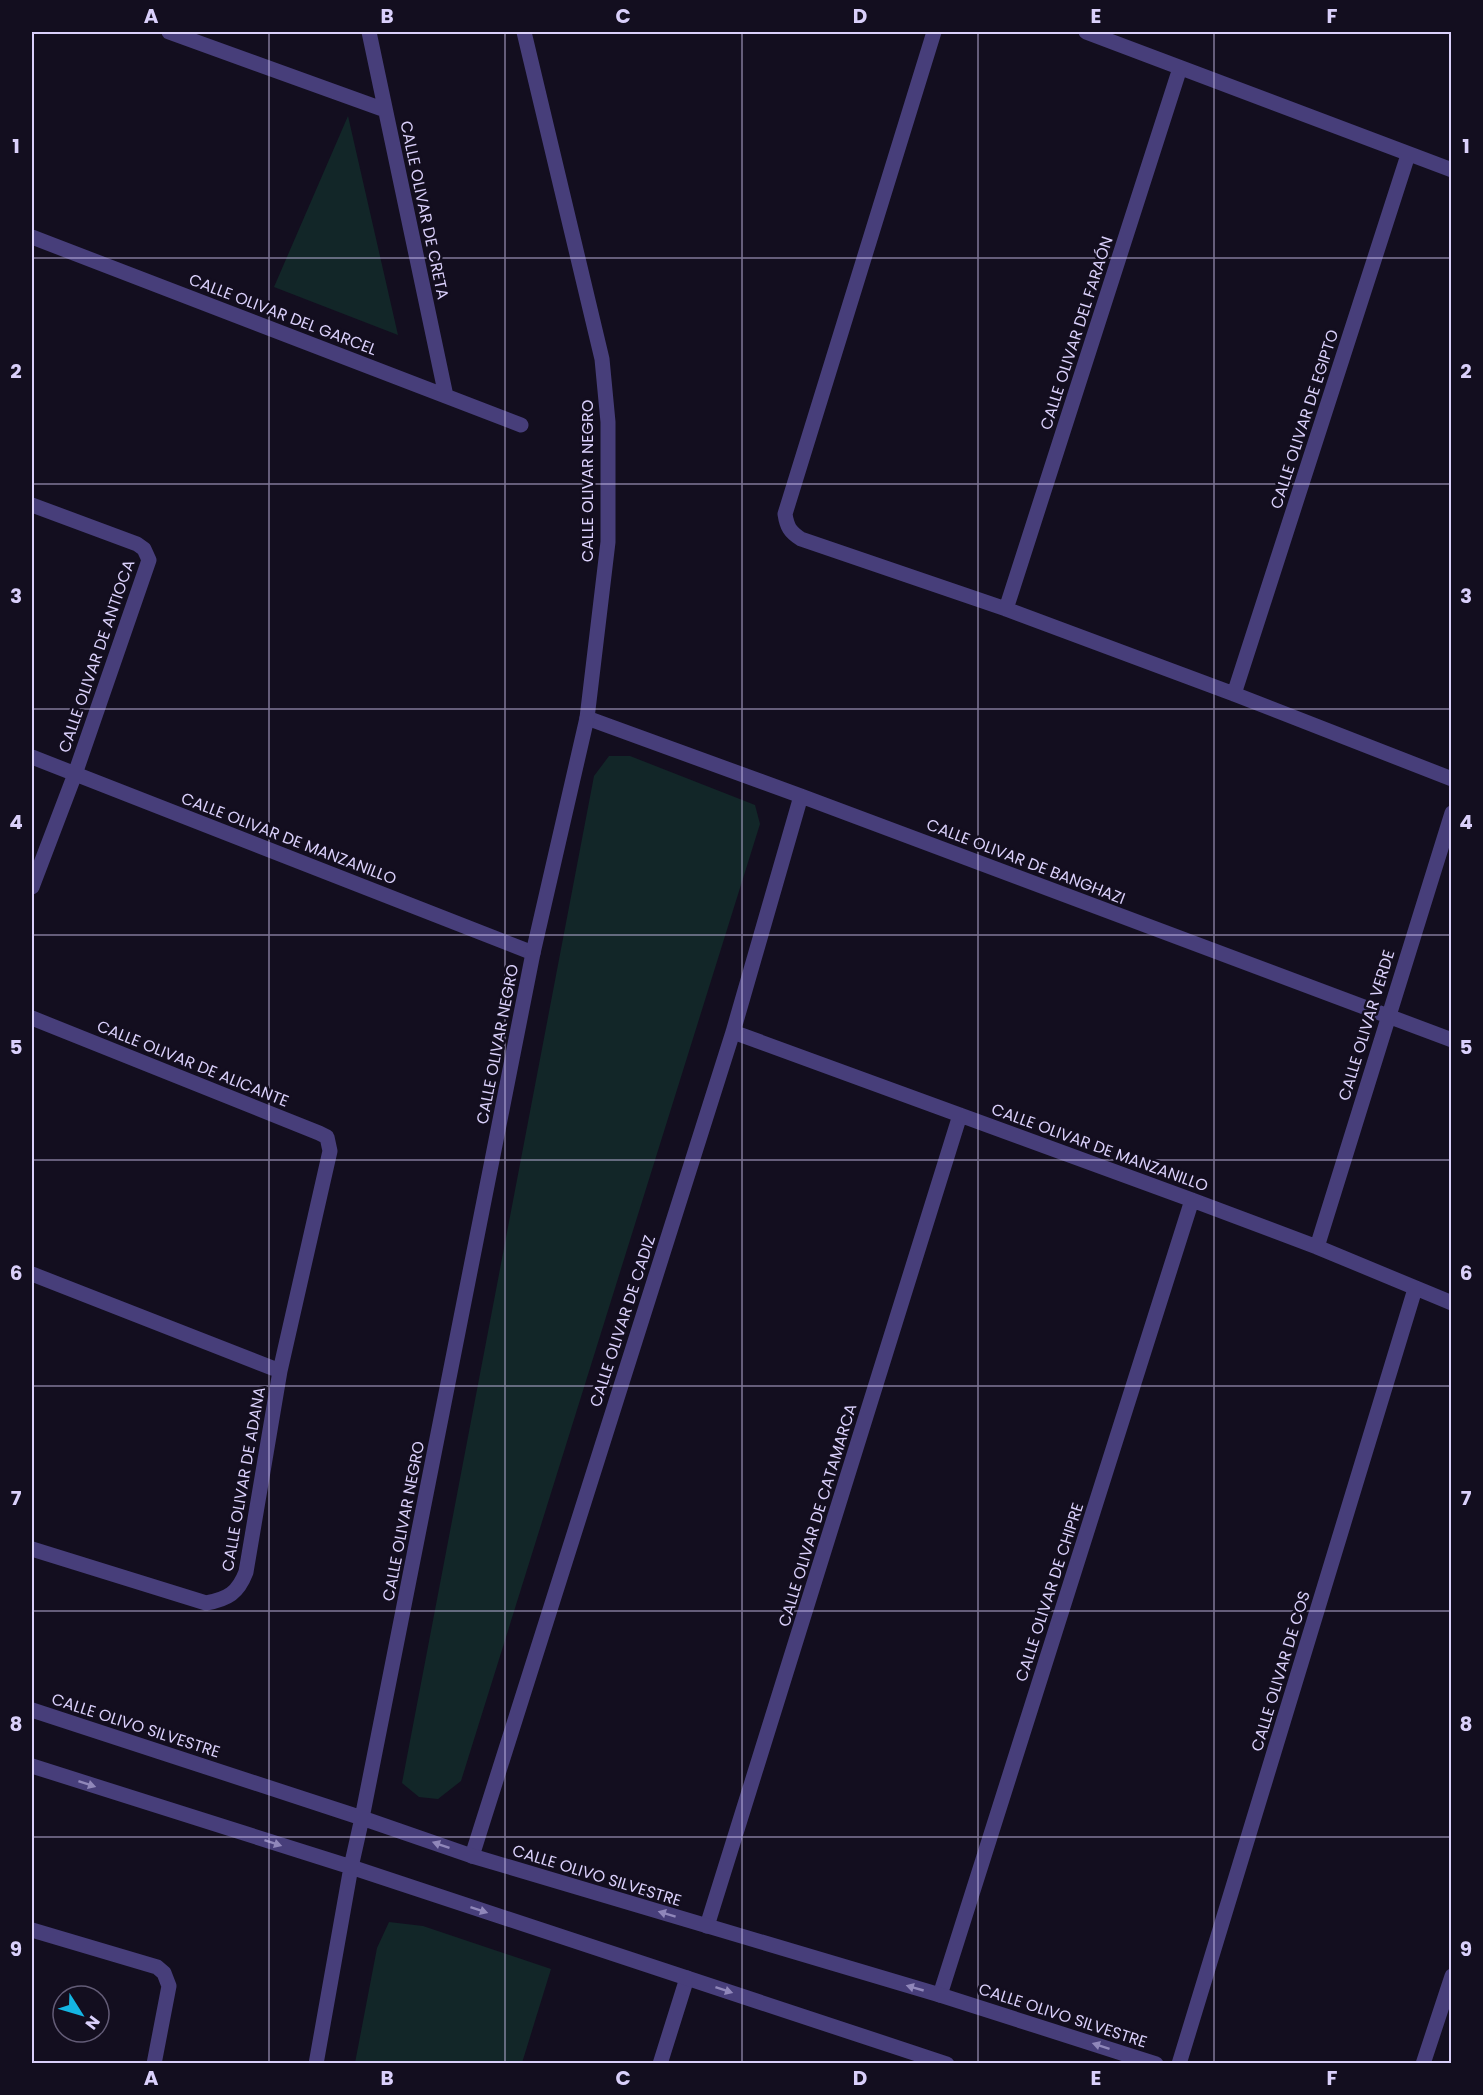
<svg xmlns="http://www.w3.org/2000/svg" width="1483" height="2095" font-family="Poppins,sans-serif">
<rect width="100%" height="100%" fill="#130e1f"/>
<path fill="#122628" d="M348 116 398 335 274 287Z
M609 756H630L755 805 760 824 461 1781 438 1799 419 1797 402 1783 594 776Z
M389 1922 423 1926 551 1969 522 2063H355L377 1948Z"/>
<g fill="none" stroke-linecap="round" stroke-linejoin="round">
<path stroke="#473e7a" stroke-width="15" d="M169 32 385 110
M369 32 446 396
M934 32 785 514C787 527 790 532 801 539L1006 609 1234 694 1452 779
M1086 32 1452 170
M32 237 521 425
M32 505 137 544 144 549 149 560 75 774 32 887
M1006 609 1180 68
M1234 694 1408 155
M587 718 801 796 1452 1040
M32 757 533 953
M32 1018 319 1133 327 1137 330 1151 280 1371 246 1572C238 1593 228 1599 206 1603L32 1549
M733 1032 1192 1200 1317 1247 1452 1303
M1317 1247 1452 813
M32 1274 280 1371
M472 1856 733 1032 801 796
M707 1926 960 1115
M32 1930 157 1967 164 1973 169 1986 154 2064
M940 1995 1192 1200
M660 2064 687 1978
M1179 2064 1415 1289
M1423 2064 1452 1976"/>
<path stroke="#473e7a" stroke-width="15" d="M32 1710 362 1818 472 1856 940 1995 1156 2064
M32 1766 351 1867 947 2064
M316 2064 351 1867 362 1818 533 953 587 718 608 542V422L602 359 524 32"/>
</g>
<defs><path id="oneway-solid" d="M-6-.8H1V-3.2L6.5 0L1 3.2V.8H-6Z" transform="scale(1.5)"/></defs>
<g fill="#9087ba">
<use href="#oneway-solid" transform="translate(87 1784) rotate(18)"/>
<use href="#oneway-solid" transform="translate(273 1843) rotate(18)"/>
<use href="#oneway-solid" transform="translate(441 1845) rotate(-161)"/>
<use href="#oneway-solid" transform="translate(479 1910) rotate(18)"/>
<use href="#oneway-solid" transform="translate(667 1914) rotate(-163)"/>
<use href="#oneway-solid" transform="translate(915 1988) rotate(-164)"/>
<use href="#oneway-solid" transform="translate(724 1990) rotate(18)"/>
<use href="#oneway-solid" transform="translate(1101 2046) rotate(-162)"/>
</g>
<path fill="none" stroke="#dad0fb" stroke-width="1.5" stroke-opacity="0.55" d="M269 32V2064M505 32V2064M742 32V2064M978 32V2064M1214 32V2064M32 258H1452M32 484H1452M32 709H1452M32 935H1452M32 1160H1452M32 1386H1452M32 1611H1452M32 1837H1452"/>
<g text-anchor="middle" stroke-width="5" stroke-linejoin="round" paint-order="stroke">
<g font-size="16" fill="#dad0fb" stroke="#130e1f">
<text transform="translate(425 210) rotate(78)" y="6">CALLE OLIVAR DE CRETA</text>
<text transform="translate(283 314) rotate(21)" y="6">CALLE OLIVAR DEL GARCEL</text>
<text transform="translate(1076 333) rotate(-72)" y="6">CALLE OLIVAR DEL FARAÓN</text>
<text transform="translate(1304 419) rotate(-72)" y="6">CALLE OLIVAR DE EGIPTO</text>
<text transform="translate(587 481) rotate(-90)" y="6">CALLE OLIVAR NEGRO</text>
<text transform="translate(96 656) rotate(-71)" y="6">CALLE OLIVAR DE ANTIOCA</text>
<text transform="translate(289 838) rotate(21)" y="6">CALLE OLIVAR DE MANZANILLO</text>
<text transform="translate(1026 861) rotate(21)" y="6">CALLE OLIVAR DE BANGHAZI</text>
<text transform="translate(1366 1025) rotate(-73)" y="6">CALLE OLIVAR VERDE</text>
<text transform="translate(497 1044) rotate(-79)" y="6">CALLE OLIVAR NEGRO</text>
<text transform="translate(193 1063) rotate(22)" y="6">CALLE OLIVAR DE ALICANTE</text>
<text transform="translate(1100 1147) rotate(20)" y="6">CALLE OLIVAR DE MANZANILLO</text>
<text transform="translate(622 1321) rotate(-72)" y="6">CALLE OLIVAR DE CADIZ</text>
<text transform="translate(243 1479) rotate(-80)" y="6">CALLE OLIVAR DE ADANA</text>
<text transform="translate(817 1515) rotate(-73)" y="6">CALLE OLIVAR DE CATAMARCA</text>
<text transform="translate(403 1521) rotate(-79)" y="6">CALLE OLIVAR NEGRO</text>
<text transform="translate(1049 1592) rotate(-72)" y="6">CALLE OLIVAR DE CHIPRE</text>
<text transform="translate(1280 1671) rotate(-73)" y="6">CALLE OLIVAR DE COS</text>
<text transform="translate(136 1725) rotate(18)" y="6">CALLE OLIVO SILVESTRE</text>
<text transform="translate(597 1875) rotate(17)" y="6">CALLE OLIVO SILVESTRE</text>
<text transform="translate(1063 2015) rotate(18)" y="6">CALLE OLIVO SILVESTRE</text>
</g>
</g>
<rect width="1483" height="2095" fill="none" stroke="#130e1f" stroke-width="66"/>
<g transform="translate(81 2014) rotate(127)"><circle r="28" fill="#130e1f" stroke="#635c77" stroke-width="1.5"/>
<path d="M0-4.5L10 22L0 15L-10 22Z" fill="#14b5e3"/>
<text y="-9" font-size="16" font-weight="bold" text-anchor="middle" fill="#dad0fb">N</text>
</g>
<rect x="33" y="33" width="1417" height="2029" fill="none" stroke="#dad0fb" stroke-width="2"/>
<g font-size="20" text-anchor="middle" font-weight="bold" fill="#dad0fb">
<text x="151" y="23">A</text>
<text x="387" y="23">B</text>
<text x="623" y="23">C</text>
<text x="860" y="23">D</text>
<text x="1096" y="23">E</text>
<text x="1332" y="23">F</text>
<text x="16" y="153">1</text>
<text x="1466" y="153">1</text>
<text x="16" y="378">2</text>
<text x="1466" y="378">2</text>
<text x="16" y="603">3</text>
<text x="1466" y="603">3</text>
<text x="16" y="829">4</text>
<text x="1466" y="829">4</text>
<text x="16" y="1054">5</text>
<text x="1466" y="1054">5</text>
<text x="16" y="1280">6</text>
<text x="1466" y="1280">6</text>
<text x="16" y="1505">7</text>
<text x="1466" y="1505">7</text>
<text x="16" y="1731">8</text>
<text x="1466" y="1731">8</text>
<text x="16" y="1956">9</text>
<text x="1466" y="1956">9</text>
<text x="151" y="2085">A</text>
<text x="387" y="2085">B</text>
<text x="623" y="2085">C</text>
<text x="860" y="2085">D</text>
<text x="1096" y="2085">E</text>
<text x="1332" y="2085">F</text>
</g>
</svg>
